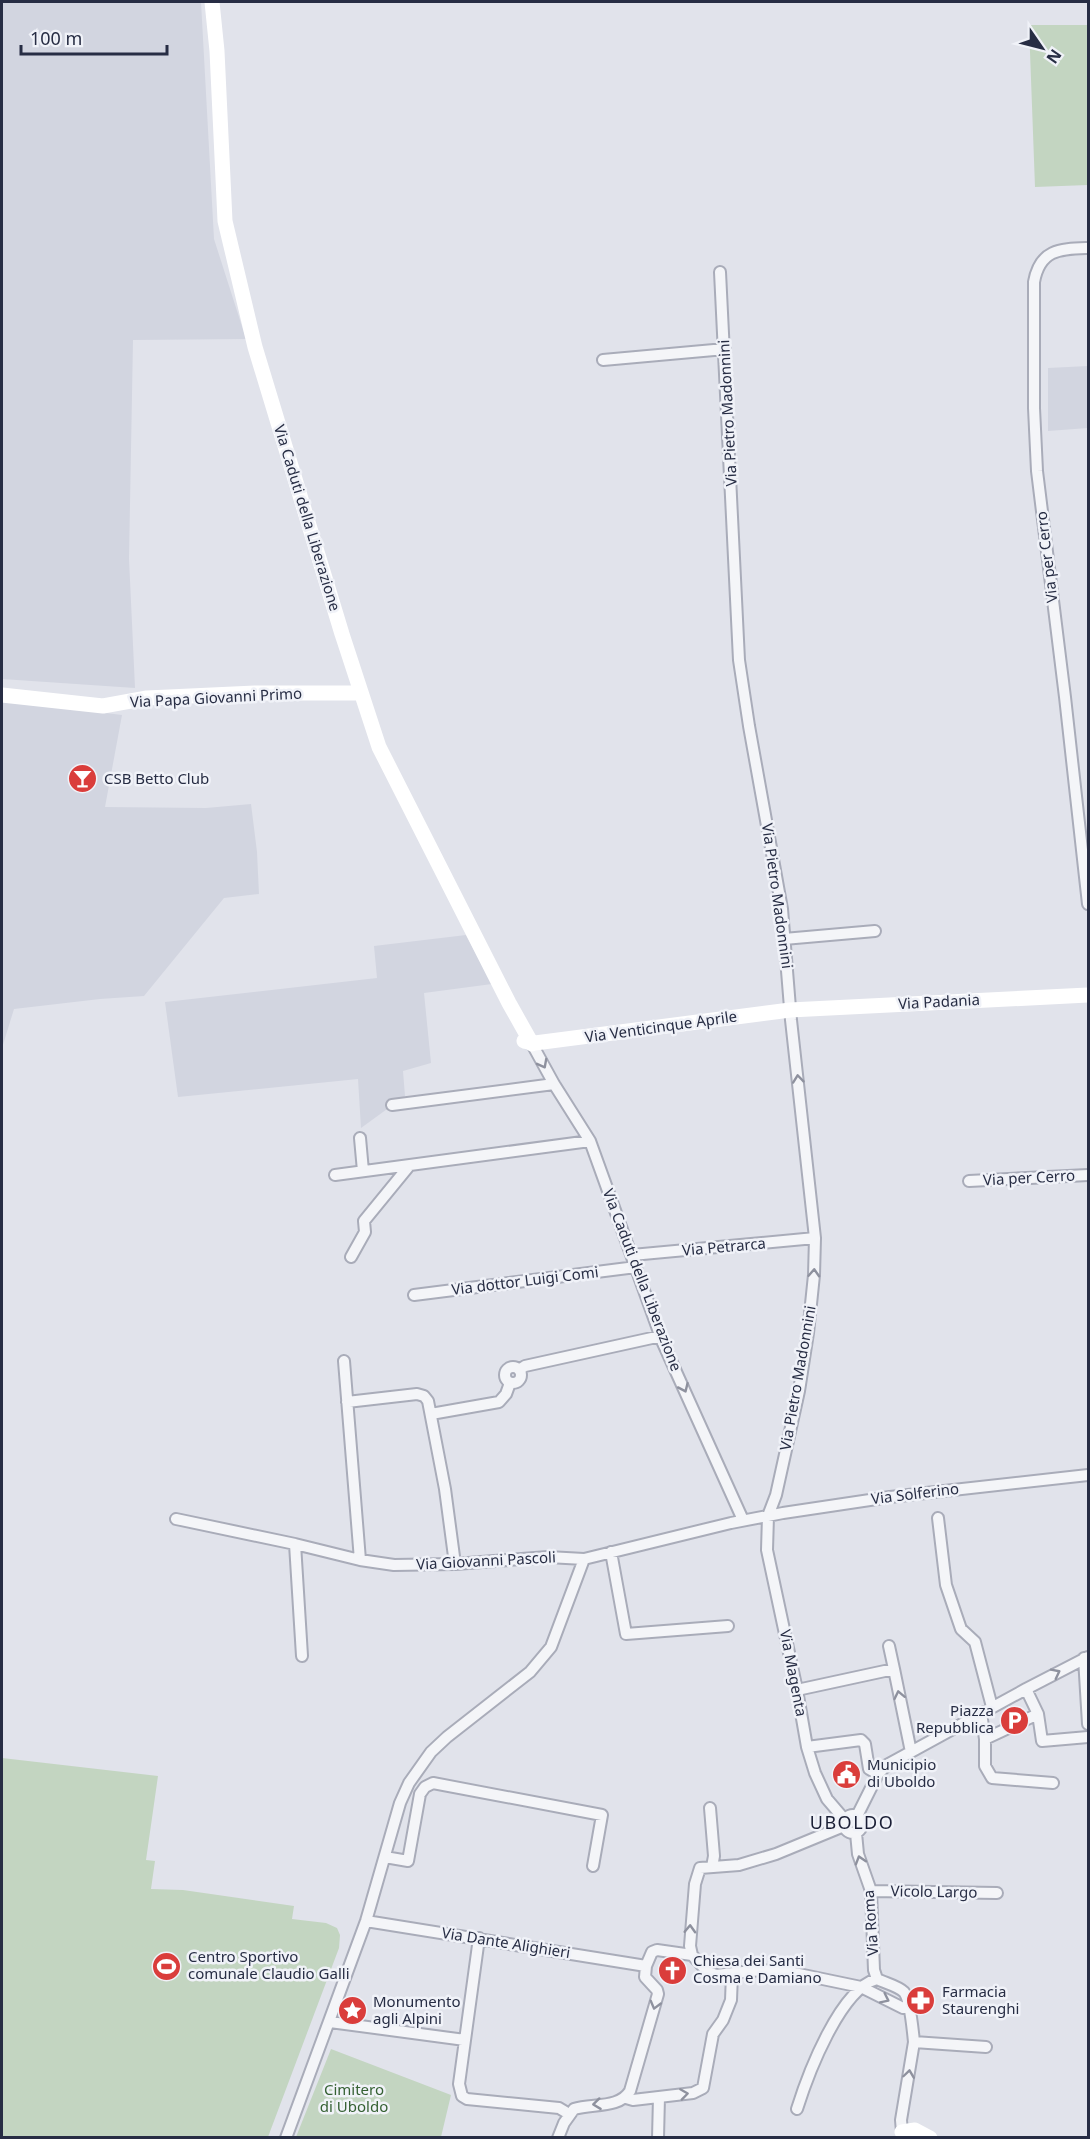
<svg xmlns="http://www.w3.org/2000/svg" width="1090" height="2139" font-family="'Noto Sans',sans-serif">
<rect width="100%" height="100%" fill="#e1e3eb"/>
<path fill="#d2d5e0" d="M2 2H201L214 239 246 339 133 340 129 559 135 688 2 679Z
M1088 366V428L1048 431V368Z
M2 700 122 715 105 807 206 808 251 804 257 852 259 894 224 898 144 996 100 999 14 1009 2 1048Z
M466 935 492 984 424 993 431 1063 403 1071 405 1096 361 1128 358 1079 178 1097 165 1002 377 978 374 946Z"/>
<path fill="#c3d5c1" d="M1029 25H1088V185L1035 187Z
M2 1758 158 1776 146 1860 155 1861 151 1889 183 1890 294 1906 292 1919 326 1923 337 1928 340 1935 339 1948 268 2137H2Z
M331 2049 451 2095 441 2137H296Z"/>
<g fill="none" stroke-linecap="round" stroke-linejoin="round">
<defs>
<path id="street" d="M1088 248C1060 249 1040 249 1034 282V408L1037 471 1065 697 1088 904
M720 272 739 660 749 726 782 909 791 1020 815 1238 814 1275 808 1333 799 1391 776 1495 768 1516 767 1550 797 1690 807 1747 815 1773 827 1799 845 1820
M603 360 725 349
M784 939 875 931
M532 1044 554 1084 590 1141 663 1343 743 1520
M392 1105 554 1084
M360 1138 363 1171
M335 1175 590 1141
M969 1181 1088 1175
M632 1255 815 1238
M351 1257 365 1232 364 1221 409 1166
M414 1295 636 1267
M344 1361 360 1560
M505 1375a8 8 0 1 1 16 0a8 8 0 1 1-16 0Z
M519 1370 525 1366 661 1336
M347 1402 417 1394 424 1396 428 1401 445 1489 455 1564
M431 1414 499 1402 506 1394 510 1383
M938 1518 946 1585 961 1629 975 1642 992 1707
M176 1519 295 1544 360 1560 394 1565 455 1564 548 1557 584 1559 731 1523 783 1513 890 1497 1088 1475
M295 1544 302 1656
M611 1552 626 1634 728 1626
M889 1646 894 1669
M1084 1658 1088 1724
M1026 1689 1038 1714 1042 1741 1088 1737
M797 1690 894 1669 911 1752
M981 1713 985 1739 1038 1714
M985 1739V1766L992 1778 1053 1783
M807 1747 861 1740 865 1744 869 1769 878 1774
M710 1808 714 1856 712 1867
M844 1824a9 9 0 1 1 18 0a9 9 0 1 1-18 0Z
M857 1816 878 1774 887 1765 1026 1689 1088 1657
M844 1826 776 1854 739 1865 700 1868 695 1884 690 1946 692 1955 708 1972 716 1975 761 1970 789 1972 861 1987 903 2008H909
M856 1833 858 1854 871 1891 874 1970 877 1979
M385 1857 408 1861 420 1794 425 1787 433 1783 602 1815 593 1866
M871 1891 997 1893
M366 1921 646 1966
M479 1938 459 2084 462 2096 467 2099 559 2108 569 2114
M330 2022 465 2040
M914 2042 986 2047
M626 2098 633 2100 693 2093 703 2088 713 2034 723 2020 731 2000 732 1974
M797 2109C808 2074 840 1989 877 1979 885 1983 898 1986 904 1992 910 1999 913 2032 914 2042L901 2120 902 2132
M286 2138 366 1921 400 1803 409 1783 431 1752 447 1737 530 1672 551 1647 584 1559
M558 2138 564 2123 574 2109C592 2103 619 2109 630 2091L658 1994 657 1990 645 1977 646 1966 652 1952 657 1950 692 1955
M658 2138 659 2097"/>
</defs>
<use href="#street" stroke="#a9acb9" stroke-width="14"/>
<use href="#street" stroke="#f4f5f8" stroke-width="10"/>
<path stroke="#fff" stroke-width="15" d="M212 2 217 51 225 221 255 347 342 634 379 747 509 1003 532 1044
M2 695 103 706 147 698 255 693H360
M524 1041 535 1043 790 1010 1088 995
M902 2132 915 2130 930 2138"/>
</g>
<defs><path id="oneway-chevron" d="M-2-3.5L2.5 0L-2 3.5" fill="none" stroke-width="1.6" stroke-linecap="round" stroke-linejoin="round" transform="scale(1.5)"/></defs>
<g stroke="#8e919e">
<use href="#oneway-chevron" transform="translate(543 1064) rotate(62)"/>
<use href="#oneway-chevron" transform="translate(798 1079) rotate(-96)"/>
<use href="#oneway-chevron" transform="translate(814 1273) rotate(-87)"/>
<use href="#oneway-chevron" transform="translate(684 1388) rotate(66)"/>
<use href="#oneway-chevron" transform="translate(1056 1673) rotate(-27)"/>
<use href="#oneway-chevron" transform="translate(899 1695) rotate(-102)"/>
<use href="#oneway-chevron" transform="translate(860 1860) rotate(-107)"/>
<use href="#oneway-chevron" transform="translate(690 1929) rotate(-88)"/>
<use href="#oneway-chevron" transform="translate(885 1999) rotate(26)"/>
<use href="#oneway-chevron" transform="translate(655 2005) rotate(105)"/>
<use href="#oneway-chevron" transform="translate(909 2074) rotate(-82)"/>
<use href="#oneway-chevron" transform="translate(684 2094) rotate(-8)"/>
<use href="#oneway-chevron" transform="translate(597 2104) rotate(173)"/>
</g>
<defs>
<symbol id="bar-disc" viewBox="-11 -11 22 22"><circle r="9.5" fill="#da3d3b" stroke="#f0f2f8"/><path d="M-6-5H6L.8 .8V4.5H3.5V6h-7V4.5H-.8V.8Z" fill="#fff"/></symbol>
<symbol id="parking-disc" viewBox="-11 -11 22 22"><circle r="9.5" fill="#da3d3b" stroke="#f0f2f8"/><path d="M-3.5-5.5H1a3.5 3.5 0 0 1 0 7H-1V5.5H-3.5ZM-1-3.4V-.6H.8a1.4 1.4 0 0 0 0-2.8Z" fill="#fff"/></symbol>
<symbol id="civic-disc" viewBox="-11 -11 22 22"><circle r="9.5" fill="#da3d3b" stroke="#f0f2f8"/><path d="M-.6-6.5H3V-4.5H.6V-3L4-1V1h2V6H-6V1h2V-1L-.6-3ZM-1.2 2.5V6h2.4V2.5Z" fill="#fff"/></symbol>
<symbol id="stadium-disc" viewBox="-11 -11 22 22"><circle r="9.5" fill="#da3d3b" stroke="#f0f2f8"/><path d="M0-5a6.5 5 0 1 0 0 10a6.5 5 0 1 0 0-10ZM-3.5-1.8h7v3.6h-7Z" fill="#fff"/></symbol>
<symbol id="church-disc" viewBox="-11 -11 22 22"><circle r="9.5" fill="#da3d3b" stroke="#f0f2f8"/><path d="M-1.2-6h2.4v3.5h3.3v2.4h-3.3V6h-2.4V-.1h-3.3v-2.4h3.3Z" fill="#fff"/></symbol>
<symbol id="pharmacy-disc" viewBox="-11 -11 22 22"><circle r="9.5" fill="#da3d3b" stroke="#f0f2f8"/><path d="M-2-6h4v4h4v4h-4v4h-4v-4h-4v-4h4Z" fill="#fff"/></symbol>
<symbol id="sight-disc" viewBox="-11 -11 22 22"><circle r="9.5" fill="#da3d3b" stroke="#f0f2f8"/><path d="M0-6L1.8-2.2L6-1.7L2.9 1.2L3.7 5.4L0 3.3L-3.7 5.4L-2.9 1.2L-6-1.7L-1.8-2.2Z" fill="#fff"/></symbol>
</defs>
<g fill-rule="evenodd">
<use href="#bar-disc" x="66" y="762" width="33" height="33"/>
<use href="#parking-disc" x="998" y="1704" width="33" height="33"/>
<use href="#civic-disc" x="830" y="1758" width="33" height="33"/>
<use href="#stadium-disc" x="150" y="1950" width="33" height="33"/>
<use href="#church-disc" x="656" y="1954" width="33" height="33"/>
<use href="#pharmacy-disc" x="904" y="1984" width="33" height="33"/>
<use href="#sight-disc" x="336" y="1994" width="33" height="33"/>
</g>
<g text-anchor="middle" stroke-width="5" stroke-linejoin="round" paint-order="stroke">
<g font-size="15" fill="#272d44" stroke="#f0f2f8">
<text transform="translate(728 413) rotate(-93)" y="5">Via Pietro Madonnini</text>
<text transform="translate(307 518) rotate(73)" y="5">Via Caduti della Liberazione</text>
<text transform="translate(1047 557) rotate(-97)" y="5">Via per Cerro</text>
<text transform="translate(216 698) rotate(-3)" y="5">Via Papa Giovanni Primo</text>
<text transform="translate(777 896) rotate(82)" y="5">Via Pietro Madonnini</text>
<text transform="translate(939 1002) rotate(-3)" y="5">Via Padania</text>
<text transform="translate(661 1027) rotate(-8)" y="5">Via Venticinque Aprile</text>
<text transform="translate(1029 1178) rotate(-3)" y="5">Via per Cerro</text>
<text transform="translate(724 1247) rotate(-5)" y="5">Via Petrarca</text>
<text transform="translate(642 1280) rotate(69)" y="5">Via Caduti della Liberazione</text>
<text transform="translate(525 1281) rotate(-7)" y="5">Via dottor Luigi Comi</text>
<text transform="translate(798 1378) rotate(-80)" y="5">Via Pietro Madonnini</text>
<text transform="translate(915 1494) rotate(-7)" y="5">Via Solferino</text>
<text transform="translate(486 1561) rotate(-3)" y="5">Via Giovanni Pascoli</text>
<text transform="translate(793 1673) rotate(79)" y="5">Via Magenta</text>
<text transform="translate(934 1892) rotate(1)" y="5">Vicolo Largo</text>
<text transform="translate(871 1923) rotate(-94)" y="5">Via Roma</text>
<text transform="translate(506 1943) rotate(9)" y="5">Via Dante Alighieri</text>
</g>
<g font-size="15" fill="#272d44" stroke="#f0f2f8" text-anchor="start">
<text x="104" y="784">CSB Betto Club</text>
<text x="994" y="1716" text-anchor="end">Piazza<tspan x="994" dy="17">Repubblica</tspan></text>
<text x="867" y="1770">Municipio<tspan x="867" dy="17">di Uboldo</tspan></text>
<text x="188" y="1962">Centro Sportivo<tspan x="188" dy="17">comunale Claudio Galli</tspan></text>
<text x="693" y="1966">Chiesa dei Santi<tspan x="693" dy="17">Cosma e Damiano</tspan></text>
<text x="942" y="1997">Farmacia<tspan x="942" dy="17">Staurenghi</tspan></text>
<text x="373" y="2007">Monumento<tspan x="373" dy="17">agli Alpini</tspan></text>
</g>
<g font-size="15" fill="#356133" stroke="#f0f2f8">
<text x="354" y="2095">Cimitero<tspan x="354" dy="17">di Uboldo</tspan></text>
</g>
<g font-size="18" letter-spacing="1.5" fill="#1a1e35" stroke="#f0f2f8">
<text x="852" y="1829">UBOLDO</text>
</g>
</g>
<rect width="1090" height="2139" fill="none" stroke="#272d44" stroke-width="6"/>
<g transform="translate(1042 48) rotate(125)" stroke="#f0f2f8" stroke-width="4.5" paint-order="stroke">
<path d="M0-4.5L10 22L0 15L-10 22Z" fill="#272d44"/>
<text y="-9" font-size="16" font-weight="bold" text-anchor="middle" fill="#272d44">N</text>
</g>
<path d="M21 45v9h146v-9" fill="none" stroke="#272d44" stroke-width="3"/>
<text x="30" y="45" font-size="18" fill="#272d44" stroke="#f0f2f8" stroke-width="4.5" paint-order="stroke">100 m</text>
</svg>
